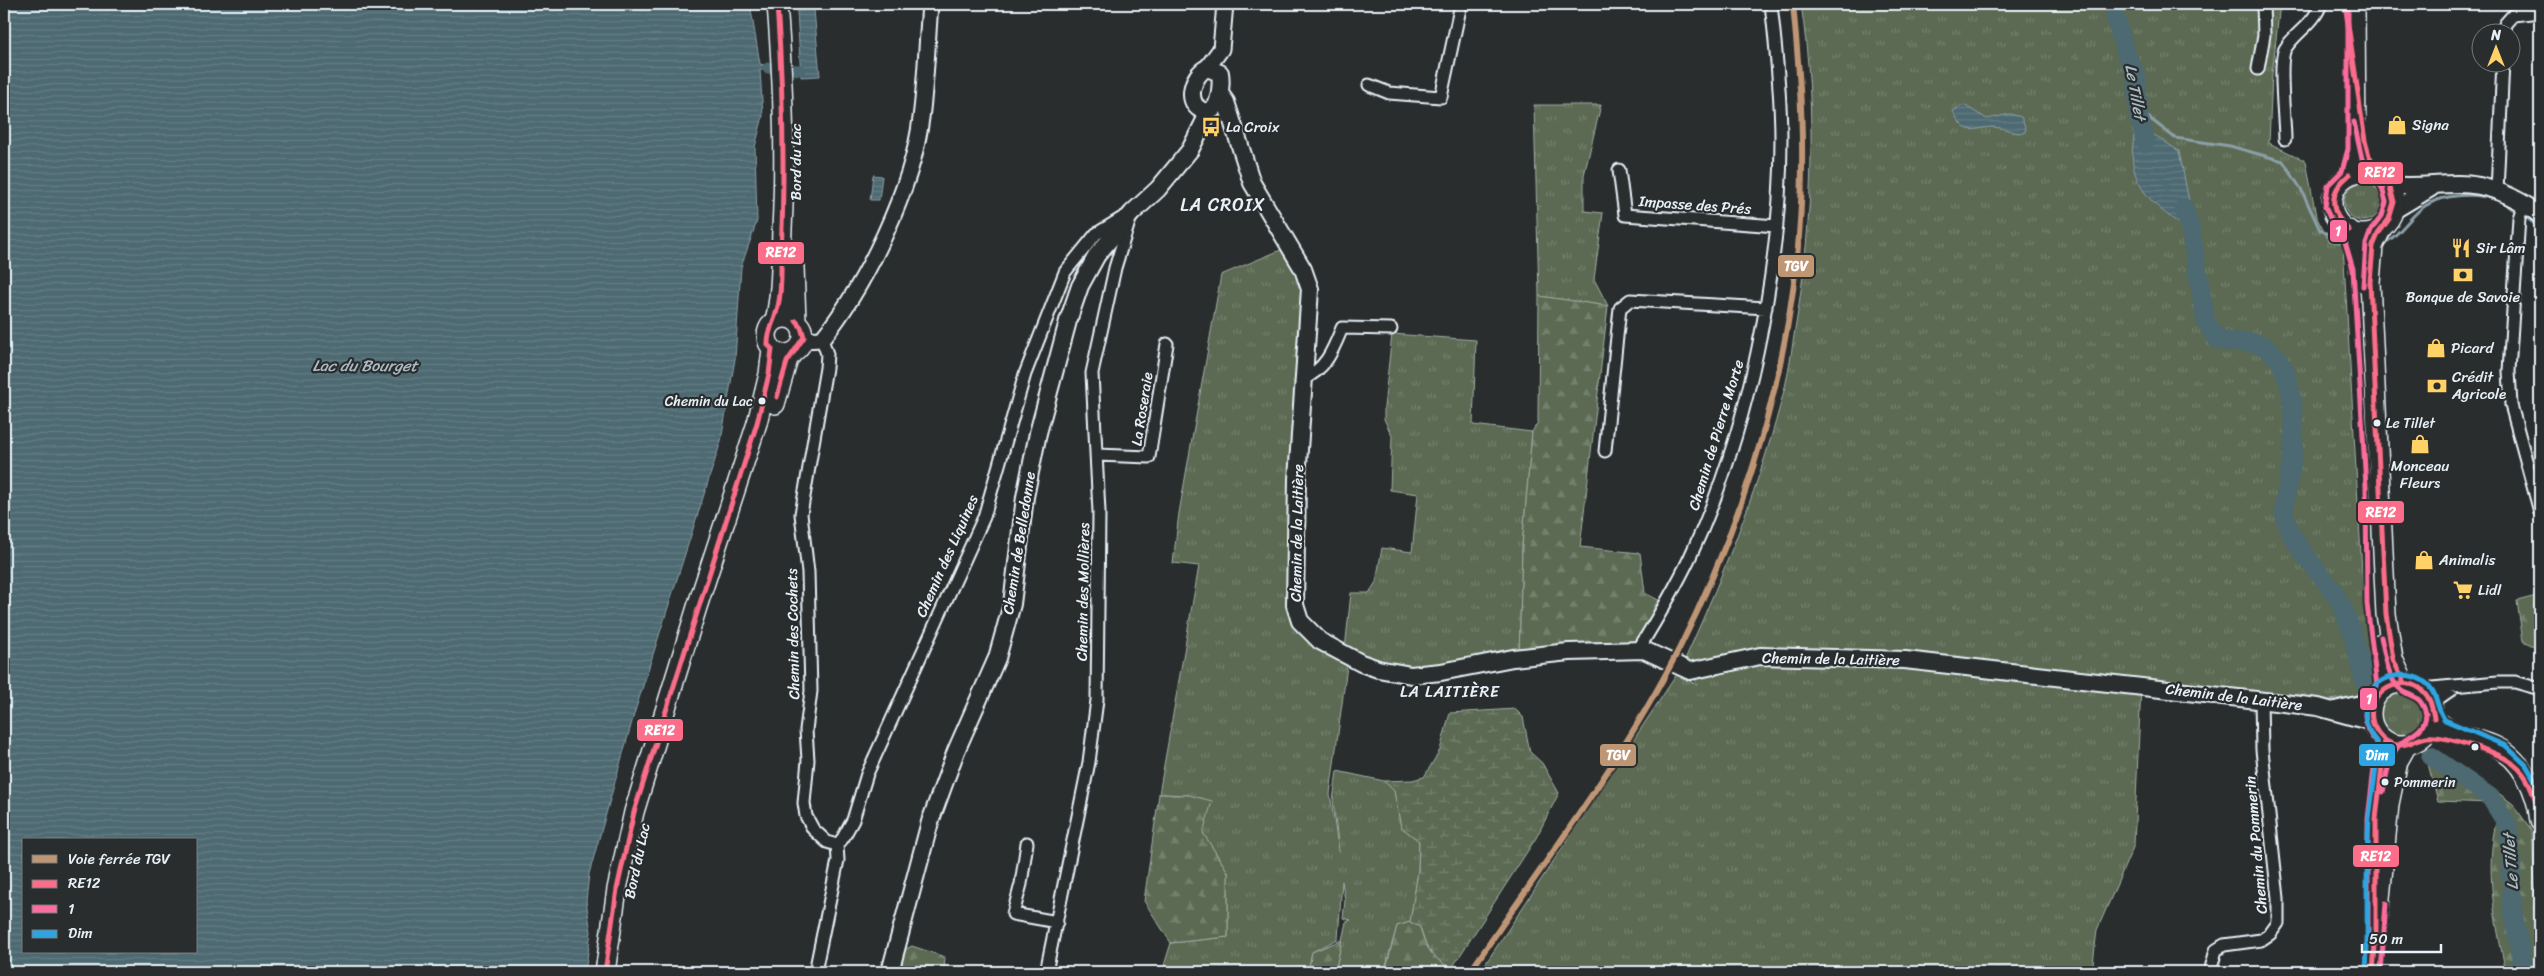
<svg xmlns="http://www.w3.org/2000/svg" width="2544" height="976" font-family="Sriracha,sans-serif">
<defs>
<pattern id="grass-tufts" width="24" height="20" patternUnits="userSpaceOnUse" patternTransform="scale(1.25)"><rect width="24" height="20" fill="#5b6b53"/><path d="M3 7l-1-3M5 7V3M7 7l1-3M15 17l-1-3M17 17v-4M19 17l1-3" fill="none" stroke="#73816c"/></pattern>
<pattern id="forest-firs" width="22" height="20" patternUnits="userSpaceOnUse" patternTransform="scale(1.25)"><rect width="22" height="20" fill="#5b6b53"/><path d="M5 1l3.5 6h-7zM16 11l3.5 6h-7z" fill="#73816c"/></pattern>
<pattern id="wetland-marsh" width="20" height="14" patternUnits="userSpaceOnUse" patternTransform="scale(1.25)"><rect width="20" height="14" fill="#5b6b53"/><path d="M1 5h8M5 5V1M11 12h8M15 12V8" fill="none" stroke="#73816c"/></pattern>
<pattern id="water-rules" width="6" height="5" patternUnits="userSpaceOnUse" patternTransform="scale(1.25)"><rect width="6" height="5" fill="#4d6971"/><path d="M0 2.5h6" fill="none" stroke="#677f86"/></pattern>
</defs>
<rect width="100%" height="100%" fill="#2a2d2e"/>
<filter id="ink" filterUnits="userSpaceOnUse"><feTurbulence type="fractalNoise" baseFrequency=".02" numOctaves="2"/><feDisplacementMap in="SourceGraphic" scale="10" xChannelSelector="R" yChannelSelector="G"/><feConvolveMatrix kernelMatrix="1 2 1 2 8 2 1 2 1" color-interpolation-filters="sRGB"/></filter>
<g filter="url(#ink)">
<path fill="url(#grass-tufts)" stroke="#a2aea6" d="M1801 4H2280L2272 74 2269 143 2306 161 2316 216 2329 241 2343 244 2363 589 2369 651 2368 685 2360 695 2330 700 2314 706 2141 686 2134 845 2097 930 2092 972H1480L1677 674 1697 685 1686 657C1726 568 1761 482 1785 387 1790 367 1792 345 1796 324 1813 219 1817 110 1801 4Z
M1534 105H1601L1584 175V211L1603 213 1594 279 1608 306 1539 296Z
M2344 202a19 19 0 1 1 38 0a19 19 0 1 1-38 0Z
M1288 247 1307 279 1292 612 1345 649 1351 593H1369L1376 582 1382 548 1412 552 1418 494 1390 490 1392 436 1384 419V407L1392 334 1476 340 1473 425 1532 432 1522 548 1519 658 1441 672 1348 658 1330 794 1339 852 1333 800 1337 771 1384 781 1394 790 1401 827 1419 841 1418 872 1410 922 1397 926 1384 972H1335L1346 922 1351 920 1343 918 1345 901 1342 881 1338 939 1312 952 1308 972H1162L1171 943 1228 937V872L1203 833 1189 795 1159 794 1199 566 1173 563 1179 513 1221 275Z
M2380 713a22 22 0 1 1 44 0a22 22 0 1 1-44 0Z"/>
<path fill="url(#forest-firs)" stroke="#a2aea6" d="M1539 296 1608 306 1580 547 1640 553 1645 593 1666 604 1638 650 1519 658 1522 548 1532 432 1538 422Z
M2540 448V484L2529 451Z
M2540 595V649L2523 641 2517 601Z
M2440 756 2489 786 2513 804 2532 831 2540 972H2506C2495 921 2484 869 2497 818L2490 803 2438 801 2428 764Z
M1159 794 1189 795 1212 801 1203 833 1228 872V937L1171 943 1144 901Z
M1410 922 1420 927C1426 948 1432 959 1452 968L1449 972H1385L1397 926Z
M1342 940 1335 972H1308L1312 952Z
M912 946 945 957 944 972H880L882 961Z"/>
<path fill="url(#wetland-marsh)" stroke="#a2aea6" d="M1515 709 1523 717 1530 752 1542 763 1559 793 1536 838 1452 968C1432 959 1426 948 1420 927L1410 922 1418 872 1419 841 1401 827 1394 791 1384 781 1412 780 1424 777 1440 750 1450 713Z"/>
<path fill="url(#water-rules)" stroke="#8b9fa7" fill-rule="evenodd" d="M4 4H750L760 64 768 66V70H760L763 116 755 147 757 221 741 267 735 359 721 441 635 711 589 874 586 901 591 932 585 972H4ZM24 840H196V952H24Z
M814 10 820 76 801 77 797 11Z
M1964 105 1987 119 2010 114 2021 117 2026 129 2024 133C2013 133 2010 130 2000 128 1977 123 1968 143 1953 111Z
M2139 118 2145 129 2179 151 2194 226 2191 231C2143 201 2120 175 2139 118Z
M873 175 882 176 879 200H870Z"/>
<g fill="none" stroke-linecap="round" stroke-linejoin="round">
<path stroke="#8b9fa7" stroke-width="3" d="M2139 110 2175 138 2230 146 2283 161 2301 189 2320 230 2344 242
M2523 215 2540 228
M2388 241C2403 231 2411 215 2425 206 2443 194 2477 192 2497 200 2504 202 2511 208 2517 212"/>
<path stroke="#4d6971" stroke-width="11" d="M768 68 800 70"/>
<path stroke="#4d6971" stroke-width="19" d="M2115 16 2125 51 2136 75 2139 118 2146 141
M2184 208 2191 231 2206 322 2218 340C2230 343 2245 341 2255 343 2299 353 2296 434 2291 468 2289 480 2282 506 2285 517 2295 554 2330 578 2345 613 2354 634 2359 659 2365 682
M2431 756 2490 797 2507 824 2511 844 2512 907 2524 972"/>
<defs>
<path id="minor" d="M2504 32 2505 24 2513 15 2540 12
M2258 69 2264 35 2263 4
M1369 85 1389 93 1441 97 1461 4
M2285 139C2285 121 2278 62 2285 49 2295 32 2314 24 2321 4
M1619 170 1625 215 1777 226
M2497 191 2503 62
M2524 203 2519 218 2509 371 2511 405 2540 512
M822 339 827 354 826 368 801 514 808 572 811 691 806 730 808 760 804 803 806 816 813 829 827 842 837 845
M1303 379C1326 369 1333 350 1342 328L1391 329
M1605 451 1620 308 1630 300 1766 308
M1097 455 1149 457 1167 344
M1638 650C1657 619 1675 589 1690 557 1747 436 1781 274 1781 139 1781 95 1776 48 1771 4
M2421 689 2498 682H2515L2540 689
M2432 703 2452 689
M1027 843 1021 884 1013 914 1057 922
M837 845 843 838 853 820 867 774 984 517 1025 374 1065 272 1096 234 1124 217
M815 972 838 860 837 845
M1046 972 1089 762 1097 700 1099 512 1092 373 1115 268 1130 219
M2210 972 2216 950 2224 945 2261 940 2270 934 2278 923V898L2262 750 2261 700"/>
<path id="tertiary" d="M1207 68 1221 49 1225 4
M803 340 822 339C866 285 913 187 921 118 926 80 927 42 930 4"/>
<path id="secondary" d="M1207 68 1220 73C1222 84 1220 120 1201 110 1184 101 1194 73 1207 68Z
M1221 95 1226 102 1252 183 1303 269 1310 289 1297 479 1295 605 1300 621 1320 641 1361 663 1378 669 1411 675 1441 672 1513 658 1569 652 1644 650 1690 671 1760 656 1905 660 2318 707 2372 722
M2389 185C2412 188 2435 184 2458 184 2488 184 2517 197 2540 215
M2393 211 2431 188
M2335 710 2374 701
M890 972 930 822 956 751 997 658 1012 604 1025 497 1038 433 1068 321 1080 286 1097 255 1132 213 1158 189 1190 150 1210 110"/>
<path id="primary" d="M2332 203a31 31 0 1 1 62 0a31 31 0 1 1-62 0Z
M2349 175 2356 150 2355 4
M2383 226 2373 246 2370 282 2386 614 2393 659 2404 683
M2349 230 2357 251 2361 282
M794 267 796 321
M767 336a18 18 0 1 1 36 0a18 18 0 1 1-36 0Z
M775 321C782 291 781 260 782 229 786 154 783 79 777 4
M775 404 788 359 793 353
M2379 644 2385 688
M2371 714a31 31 0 1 1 62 0a31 31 0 1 1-62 0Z
M2434 718C2450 734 2471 737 2492 745 2522 757 2537 792 2540 821
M2380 788 2385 740
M605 972 617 889 634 812 697 607 757 423 769 374 772 349
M2373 972 2389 804 2398 761 2407 745"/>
</defs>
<use href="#minor" stroke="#e8f1f8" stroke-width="15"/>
<use href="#tertiary" stroke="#e8f1f8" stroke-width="19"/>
<use href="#secondary" stroke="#e8f1f8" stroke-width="20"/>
<use href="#primary" stroke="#e8f1f8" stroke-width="22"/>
<use href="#minor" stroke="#2a2d2e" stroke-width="11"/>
<use href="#tertiary" stroke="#2a2d2e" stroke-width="15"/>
<use href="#secondary" stroke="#2a2d2e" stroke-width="16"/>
<use href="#primary" stroke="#2a2d2e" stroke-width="19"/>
<defs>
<path id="bus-1" d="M2345 4 2365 141 2369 156 2389 185 2394 202 2389 219 2378 234 2373 246 2370 282 2386 614 2393 659 2404 683
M2349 175C2328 192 2329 212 2349 230
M777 397 787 362 804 337 801 327 796 321
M2434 718C2432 708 2431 698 2422 690 2406 675 2375 688 2372 709 2369 725 2382 744 2398 745 2409 746 2417 738 2427 737 2441 736 2456 741 2469 745 2516 758 2532 771 2540 821
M605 972 617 889 634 812 757 423 769 374 772 349 768 345C767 330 775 321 778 306 782 290 781 272 781 256 785 172 783 88 777 4
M2373 972 2376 932V819L2385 740"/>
<path id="bus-2" d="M2348 4V149L2342 171 2328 185 2325 207 2335 228 2343 235 2353 269 2366 486 2367 604 2377 686C2362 703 2360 726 2377 743L2368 819V932
M2354 122 2362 159 2382 188 2386 202 2382 216 2371 230 2366 244 2363 286
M2381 637C2384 650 2388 679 2399 688 2410 699 2420 692 2426 714 2425 734 2407 734 2397 748 2388 760 2386 778 2383 792
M2381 972 2386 903"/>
<path id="bus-3" d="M2366 972C2369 921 2365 870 2369 819 2370 804 2380 753 2377 743 2376 740 2372 737 2371 734 2365 724 2364 712 2367 701 2374 675 2406 668 2426 683 2438 692 2436 709 2445 720L2506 746 2526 765 2540 789"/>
</defs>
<use href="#bus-1" stroke="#2a2d2e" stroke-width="9"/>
<use href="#bus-2" stroke="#2a2d2e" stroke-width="9"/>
<use href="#bus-3" stroke="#2a2d2e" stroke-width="9"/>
<use href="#bus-1" stroke="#fb6d88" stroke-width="5"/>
<use href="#bus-2" stroke="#fb6d9c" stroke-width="5"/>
<use href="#bus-3" stroke="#2da5e2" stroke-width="5"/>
<defs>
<path id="rail-1" d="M1470 972C1541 866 1621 763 1679 649 1753 502 1801 333 1802 167 1803 112 1798 58 1793 4"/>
</defs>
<use href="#rail-1" stroke="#2a2d2e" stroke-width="10"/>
<use href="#rail-1" stroke="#bf9674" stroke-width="6"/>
</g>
</g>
<defs>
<symbol id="shop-bare" viewBox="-9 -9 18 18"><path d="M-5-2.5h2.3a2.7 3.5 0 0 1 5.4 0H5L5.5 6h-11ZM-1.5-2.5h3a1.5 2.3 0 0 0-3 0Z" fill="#ffd166" stroke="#2a2d2e" stroke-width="2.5" paint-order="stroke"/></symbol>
<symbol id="bus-bare" viewBox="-9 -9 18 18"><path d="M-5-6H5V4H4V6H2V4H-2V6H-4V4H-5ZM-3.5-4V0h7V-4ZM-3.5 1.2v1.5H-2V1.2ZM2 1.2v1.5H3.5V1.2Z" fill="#ffd166" stroke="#2a2d2e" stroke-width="2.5" paint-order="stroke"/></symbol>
<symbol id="restaurant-bare" viewBox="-9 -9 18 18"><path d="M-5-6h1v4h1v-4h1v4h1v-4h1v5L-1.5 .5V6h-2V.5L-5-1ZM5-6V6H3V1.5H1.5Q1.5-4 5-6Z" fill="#ffd166" stroke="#2a2d2e" stroke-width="2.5" paint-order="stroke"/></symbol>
<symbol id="bank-bare" viewBox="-9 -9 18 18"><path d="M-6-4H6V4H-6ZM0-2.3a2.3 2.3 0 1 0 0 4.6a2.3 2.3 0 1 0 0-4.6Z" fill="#ffd166" stroke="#2a2d2e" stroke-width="2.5" paint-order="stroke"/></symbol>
<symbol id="supermarket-bare" viewBox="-9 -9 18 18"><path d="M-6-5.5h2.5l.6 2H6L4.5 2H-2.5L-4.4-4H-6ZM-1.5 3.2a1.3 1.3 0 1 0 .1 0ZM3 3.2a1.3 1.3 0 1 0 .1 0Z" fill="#ffd166" stroke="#2a2d2e" stroke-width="2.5" paint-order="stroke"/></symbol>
</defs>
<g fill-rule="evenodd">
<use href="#shop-bare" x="2383" y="111" width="28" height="28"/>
<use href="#bus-bare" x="1197" y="113" width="28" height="28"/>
<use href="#restaurant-bare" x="2447" y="234" width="28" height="28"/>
<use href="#bank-bare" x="2449" y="261" width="28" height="28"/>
<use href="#shop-bare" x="2422" y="334" width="28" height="28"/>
<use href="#bank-bare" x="2423" y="372" width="28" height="28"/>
<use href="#shop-bare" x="2406" y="430" width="28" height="28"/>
<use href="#shop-bare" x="2410" y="546" width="28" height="28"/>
<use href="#supermarket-bare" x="2449" y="576" width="28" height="28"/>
</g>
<g fill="#e8f1f8" stroke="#2a2d2e" stroke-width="2">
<circle cx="762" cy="401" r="4.5"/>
<circle cx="2377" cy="423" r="4.5"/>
<circle cx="2475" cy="747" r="4.5"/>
<circle cx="2385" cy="782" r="4.5"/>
</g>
<g text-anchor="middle" stroke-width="4.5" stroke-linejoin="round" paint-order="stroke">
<g font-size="14" fill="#e8f1f8" stroke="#2a2d2e" text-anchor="start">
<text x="753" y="406" text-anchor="end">Chemin du Lac</text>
<text x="2386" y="428">Le Tillet</text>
<text x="2394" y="787">Pommerin</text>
</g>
<g font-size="15" fill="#e8f1f8" stroke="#2a2d2e" text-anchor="start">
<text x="2412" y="130">Signa</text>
<text x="1226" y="132">La Croix</text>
<text x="2476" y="253">Sir Lâm</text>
<text x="2463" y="302" text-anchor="middle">Banque de Savoie</text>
<text x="2451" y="353">Picard</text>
<text x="2452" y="382">Crédit<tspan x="2452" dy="17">Agricole</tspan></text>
<text x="2420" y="471" text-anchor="middle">Monceau<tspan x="2420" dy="17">Fleurs</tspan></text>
<text x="2439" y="565">Animalis</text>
<text x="2478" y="595">Lidl</text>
</g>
<g font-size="15" fill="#e8f1f8" stroke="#2a2d2e">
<text transform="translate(796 162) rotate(-90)" y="5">Bord du Lac</text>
<text transform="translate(1695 205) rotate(4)" y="5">Impasse des Prés</text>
<text transform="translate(1142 409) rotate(-81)" y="5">La Roseraie</text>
<text transform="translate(1716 435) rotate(-73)" y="5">Chemin de Pierre Morte</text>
<text transform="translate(1297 533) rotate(-89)" y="5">Chemin de la Laitière</text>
<text transform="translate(1019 543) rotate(-81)" y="5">Chemin de Belledonne</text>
<text transform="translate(947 556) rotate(-66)" y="5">Chemin des Liquines</text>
<text transform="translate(1083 592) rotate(-89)" y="5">Chemin des Mollières</text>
<text transform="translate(793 634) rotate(-91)" y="5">Chemin des Cochets</text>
<text transform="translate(1831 659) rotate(1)" y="5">Chemin de la Laitière</text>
<text transform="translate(2234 697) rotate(7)" y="5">Chemin de la Laitière</text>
<text transform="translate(2256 845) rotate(-95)" y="5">Chemin du Pommerin</text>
<text transform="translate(637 861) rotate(-78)" y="5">Bord du Lac</text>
</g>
<g font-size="16" font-style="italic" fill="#aabbc2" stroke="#2a2d2e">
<text transform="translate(2136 92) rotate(80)" y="6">Le Tillet</text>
<text x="365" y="371">Lac du Bourget</text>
<text transform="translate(2510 862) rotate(-94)" y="6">Le Tillet</text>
</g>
<g font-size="16" letter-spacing="1" fill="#e8f1f8" stroke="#2a2d2e">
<text x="1450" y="697">LA LAITIÈRE</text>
</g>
<g font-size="18" letter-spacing="1" fill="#e8f1f8" stroke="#2a2d2e">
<text x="1223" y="211">LA CROIX</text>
</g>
</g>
<g stroke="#2a2d2e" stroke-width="2">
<rect x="2357" y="161" width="47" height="24" rx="5" fill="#fb6d88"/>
<rect x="2329" y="219" width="19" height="24" rx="5" fill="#fb6d9c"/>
<rect x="757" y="241" width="48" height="24" rx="5" fill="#fb6d88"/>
<rect x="1777" y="254" width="38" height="24" rx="5" fill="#bf9674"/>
<rect x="2357" y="500" width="48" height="24" rx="5" fill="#fb6d88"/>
<rect x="2359" y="687" width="19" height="24" rx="5" fill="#fb6d9c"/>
<rect x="636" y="718" width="48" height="24" rx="5" fill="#fb6d88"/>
<rect x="2358" y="743" width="38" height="24" rx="5" fill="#2da5e2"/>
<rect x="1599" y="743" width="38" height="24" rx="5" fill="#bf9674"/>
<rect x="2352" y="844" width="48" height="24" rx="5" fill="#fb6d88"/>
</g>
<g font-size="14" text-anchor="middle" font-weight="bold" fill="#fff">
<text x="2380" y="177">RE12</text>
<text x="2338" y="236">1</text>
<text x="781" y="257">RE12</text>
<text x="1796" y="271">TGV</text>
<text x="2381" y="517">RE12</text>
<text x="2369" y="704">1</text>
<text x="660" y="735">RE12</text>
<text x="2377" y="760">Dim</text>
<text x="1618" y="760">TGV</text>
<text x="2376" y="861">RE12</text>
</g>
<rect width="2544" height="976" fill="none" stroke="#2a2d2e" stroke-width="20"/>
<rect x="10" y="10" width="2524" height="956" fill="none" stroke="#e8f1f8" stroke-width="2" filter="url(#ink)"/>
<rect x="22" y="838" width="175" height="115" fill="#2a2d2e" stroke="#767b7f"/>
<rect x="32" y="855" width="25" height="8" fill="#bf9674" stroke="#767b7f"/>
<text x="68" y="864" font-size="15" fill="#e8f1f8">Voie ferrée TGV</text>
<rect x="32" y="880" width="25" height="8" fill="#fb6d88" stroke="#767b7f"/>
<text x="68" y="888" font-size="15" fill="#e8f1f8">RE12</text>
<rect x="32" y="905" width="25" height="8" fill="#fb6d9c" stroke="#767b7f"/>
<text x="68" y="914" font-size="15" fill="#e8f1f8">1</text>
<rect x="32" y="930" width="25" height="8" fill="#2da5e2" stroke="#767b7f"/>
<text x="68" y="938" font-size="15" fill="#e8f1f8">Dim</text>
<g transform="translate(2496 48)"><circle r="24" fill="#2a2d2e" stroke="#767b7f"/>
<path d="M0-4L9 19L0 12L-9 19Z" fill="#ffd166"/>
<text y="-8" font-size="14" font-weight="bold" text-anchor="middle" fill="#e8f1f8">N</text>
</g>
<path d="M2362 944v8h79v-8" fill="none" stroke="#e8f1f8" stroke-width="2.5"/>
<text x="2369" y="944" font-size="15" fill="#e8f1f8" stroke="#2a2d2e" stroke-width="4" paint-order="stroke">50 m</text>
</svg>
